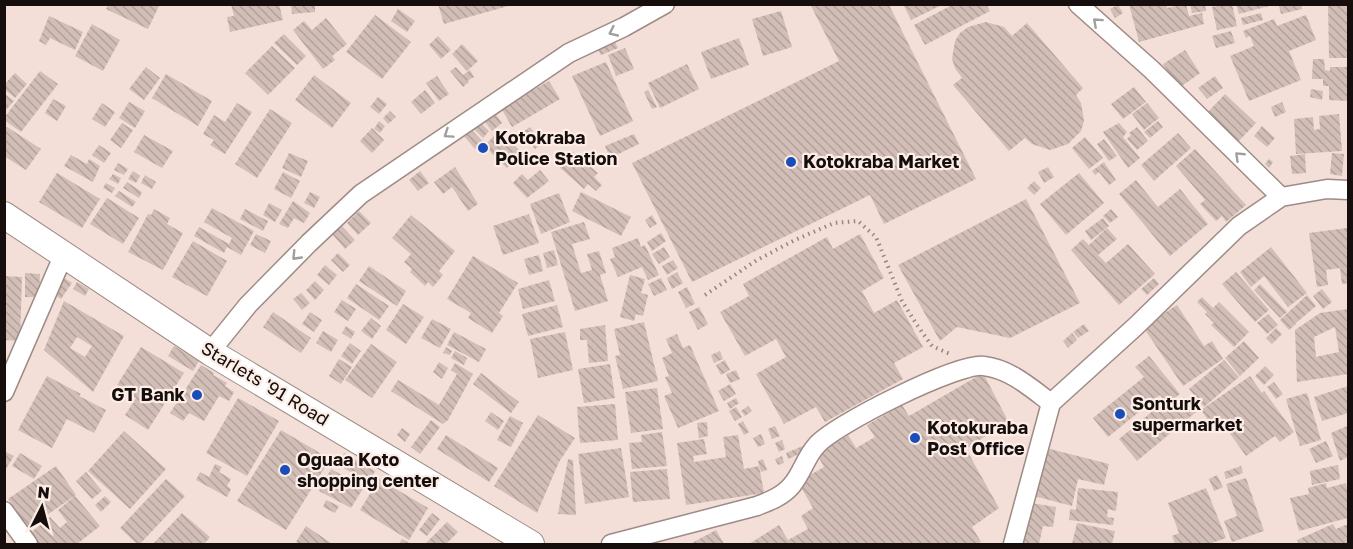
<svg xmlns="http://www.w3.org/2000/svg" width="1353" height="549" font-family="'Golos Text',sans-serif">
<defs>
<pattern id="building-back-hatch" width="6" height="6" patternUnits="userSpaceOnUse" patternTransform="scale(1.5)"><rect width="6" height="6" fill="#d2beb7"/><path d="M-1 5l2 2M0 0l6 6M5-1l2 2" fill="none" stroke="#b3a29c"/></pattern>
</defs>
<rect width="100%" height="100%" fill="#f3ded8"/>
<path fill="url(#building-back-hatch)" fill-rule="evenodd" d="M109 4H160L148 29 106 9Z
M231 4H279L283 20 230 32 227 17 234 16Z
M291 4H315V12L292 14Z
M438 4H512V5L444 24Z
M903 4H944L911 20Z
M954 4H986L990 11 925 45 914 25Z
M1129 4H1166L1167 8 1186 4 1189 16 1202 13 1204 24 1139 42Z
M1190 4H1205L1206 11 1192 13Z
M1224 4H1232L1237 26 1217 30 1212 7Z
M1236 4H1273V5L1239 14Z
M1284 4H1301L1302 9 1281 14 1279 6Z
M1328 4H1348V58H1329Z
M815 5H889L976 179 884 224 870 195 692 282 632 163 839 61 811 6Z
M1118 5 1123 13 1115 18 1110 9Z
M398 9 415 21 407 32 391 21Z
M781 11 792 47 763 56 752 19Z
M1261 13 1263 20 1243 25 1241 18Z
M375 15 411 42 382 79 346 52Z
M1306 15 1316 40 1289 51 1301 80 1249 101 1230 56 1254 46 1250 36 1246 38 1243 31 1274 19 1277 26Z
M49 16 83 32 75 50 50 38 46 45 39 41Z
M326 18 347 44 332 56 335 60 323 69 293 30 304 21 312 30Z
M986 22 1004 27 1012 36 1027 23 1083 88 1076 95 1081 103 1084 121 1081 131 1068 144 1050 150 1032 144 1025 138 1009 151 953 85 962 78 955 68 952 59 955 41 960 33 968 27Z
M92 24 120 40 103 71 75 56Z
M1231 31 1235 43 1216 48 1212 36Z
M284 34 306 56 297 65 274 43Z
M438 36 451 50 441 59 429 45Z
M739 38 749 65 711 79 701 52Z
M614 40 618 48 601 55 597 48Z
M462 44 478 61 467 71 452 54Z
M272 46 295 68 268 95 245 73Z
M625 48 634 69 616 76 608 55Z
M1185 50 1200 73 1179 88 1163 64Z
M1313 59H1324L1325 70 1330 71V67H1348V101L1329 100V86H1323V79H1312Z
M606 62 633 121 600 136 572 76Z
M687 64 699 89 660 108 648 83Z
M146 67 160 78 144 100 129 89Z
M456 67 463 75 470 70 474 77 467 81 469 82 463 87 450 71Z
M40 71 58 84 21 132 4 120V118Z
M15 73 27 84 15 98 4 89V85Z
M166 74 212 101 198 126 152 98Z
M314 75 351 103 332 128 295 100Z
M437 76 449 94 439 101 426 83Z
M1215 76 1223 88 1207 99 1198 88Z
M549 81 560 99 512 127 501 108Z
M1134 87 1146 102 1123 119 1111 104Z
M1311 89 1323 91 1322 100 1310 97Z
M425 90 435 103 421 114 411 102Z
M648 90 657 107 652 109 644 92Z
M4 93 14 101 4 112Z
M1225 94 1256 123 1238 142 1207 113Z
M378 97 387 104 379 114 370 107Z
M53 99 66 106 57 121 45 113Z
M129 102 145 111 135 128 119 118Z
M1282 102 1286 112 1275 117 1271 107Z
M102 103 115 112 105 127 92 119Z
M237 103 252 112 225 154 210 145 214 140 203 134 214 115 225 122Z
M1147 103 1159 118 1144 130 1132 114Z
M270 109 292 123 257 178 235 164Z
M492 109 502 123 492 131 481 117Z
M390 111 396 117 388 124 383 118Z
M1339 114 1342 151 1296 154 1294 119 1313 117 1314 130 1320 129 1319 116Z
M478 120 489 131 483 138 471 126Z
M379 121 385 126 380 133 374 129Z
M1158 121 1163 127 1150 138 1144 132Z
M122 123 133 130 121 148 110 140Z
M1119 123 1127 132 1123 137 1140 158 1128 168 1103 132Z
M4 125 41 149 26 170 4 156Z
M1262 126 1275 138 1267 147 1254 136Z
M530 127 542 144 535 149 523 132Z
M1137 127 1148 141 1137 150 1127 139 1131 135 1129 133Z
M372 128 384 140 372 153 360 141Z
M471 129 483 142 475 149 464 136Z
M499 131 522 153 507 168 484 146Z
M1178 133 1191 148 1154 181 1141 165Z
M634 134 639 144 610 158 605 146Z
M144 135 173 151 162 168 134 152Z
M1085 137 1103 158 1089 169 1072 148Z
M1104 139 1117 156 1109 161 1097 144Z
M99 145 111 153 104 163 92 155Z
M1195 149 1246 205 1226 222 1222 216 1216 221 1200 204 1205 200 1176 166Z
M572 151 598 173 594 177 602 185 596 191 588 184 584 189 558 166Z
M289 153 308 161 301 177 282 168Z
M1332 153 1344 154 1342 176 1330 174Z
M1305 154 1306 173 1292 174 1290 156Z
M71 155 87 164 89 159 100 166 93 182 64 166Z
M1269 159 1273 162 1269 168 1265 164Z
M1104 162 1116 180 1109 185 1099 172 1095 175 1092 171Z
M118 163 128 169 124 175 114 170Z
M455 167 478 204 468 211 452 187 443 194 434 182Z
M1048 167 1054 177 1044 183 1038 172Z
M540 170 549 181 527 198 513 183 522 174 528 180Z
M133 171 140 176 136 183 128 179Z
M420 171 429 183 418 191 409 180Z
M283 172 300 181 291 198 274 189Z
M57 173 100 199 82 228 39 202Z
M1079 173 1104 203 1066 235 1040 204Z
M113 174 121 178 118 184 109 179Z
M145 175 156 182 152 189 141 183Z
M1136 180 1158 207 1180 189 1208 224 1170 256 1119 194Z
M1034 181 1041 188 1034 195 1027 188Z
M127 182 142 192 139 198 123 188Z
M106 183 115 188 112 193 103 188Z
M119 191 136 202 132 207 115 196Z
M310 192 320 197 314 208 304 203Z
M581 192 631 217 621 236 572 211Z
M559 193 570 222 541 234 530 204Z
M107 198 139 218 123 244 90 224Z
M1026 199 1080 303 1010 338 957 327 940 341 898 265Z
M293 201 310 213 304 223 294 218 288 228 279 224Z
M269 203 282 210 275 222 263 215Z
M212 208 254 231 241 255 227 247 224 253 194 236 199 227 229 244 232 238 204 222Z
M154 209 170 218 167 224 183 233 163 270 128 252 148 214 151 215Z
M245 209 268 221 263 231 240 219Z
M1111 209 1118 217 1110 223 1103 216Z
M359 211 371 223 358 235 347 223Z
M529 214 539 243 503 255 493 226Z
M411 215 455 251 439 271 443 275 433 287 428 282 425 286 410 272 412 269 404 262 411 254 392 238Z
M652 215 657 224 650 228 645 220Z
M1103 218 1109 226 1091 240 1085 231Z
M584 222 590 239 572 244 581 273 592 270 587 254 599 251 606 273 600 275 608 301 575 311 551 232Z
M342 226 355 240 345 249 332 234Z
M1107 228 1117 239 1098 255 1106 263 1128 244 1155 274 1119 305 1071 250 1083 239 1089 245Z
M1347 228 1348 283 1342 284 1340 268 1326 270 1328 285 1317 287 1309 233Z
M661 233 666 241 652 251 647 242Z
M256 234 271 241 265 253 250 245Z
M860 234 884 278 862 291 874 313 897 300 923 347 894 363 903 379 825 422 816 407 784 424 756 374 786 357 776 339 745 356 720 312 749 296 743 284 827 237 833 249Z
M638 238 641 247 645 245 659 275 648 280 642 267 618 277 610 259 615 257 612 248Z
M193 241 227 261 207 296 172 277Z
M664 247 670 257 659 264 652 254Z
M1271 247 1307 293 1288 307 1264 276 1251 287 1240 272Z
M554 250 558 265 547 268 543 253Z
M338 253 350 265 343 272 331 260Z
M539 255 543 271 529 275 524 259Z
M473 256 518 283 499 313 503 316 492 333 468 318 471 313 447 299Z
M673 260 678 268 667 275 662 266Z
M325 265 337 275 329 285 317 275Z
M369 266 406 291 397 306 359 281Z
M677 272 683 283 672 289 667 278Z
M1236 272 1269 310 1255 322 1222 284Z
M25 273 40 274 39 297H25Z
M630 275 645 279 641 293 648 295 643 316 636 314 634 321 620 317Z
M4 276 22 277 20 341 4 340Z
M61 276 72 283 61 299 50 291Z
M661 278 667 290 654 296 648 284Z
M1154 278 1159 284 1147 295 1141 289Z
M549 280 555 301 523 309 518 289Z
M315 281 324 290 315 300 306 290Z
M77 282 89 289 85 296 73 289Z
M356 284 389 306 379 320 347 298Z
M1260 284 1287 312 1280 318 1254 290Z
M687 287 695 304 686 308 678 292Z
M1322 289 1332 302 1323 309 1313 296Z
M301 293 310 303 302 310 293 299Z
M1307 295 1316 306 1296 323 1291 318 1296 324 1289 330 1280 320Z
M1202 297 1213 308 1219 302 1249 332 1234 347 1211 325 1214 323 1205 314 1207 312 1197 302Z
M342 300 356 309 348 321 334 312Z
M64 301 124 336 93 392 44 350ZM77 337 92 346 85 357 70 348Z
M403 304 424 317 406 344 386 330Z
M557 305 563 327 528 336 522 314Z
M1177 305 1204 346 1212 341 1223 359 1183 386 1143 327Z
M699 307 708 324 698 330 689 312Z
M1348 309V374L1297 382 1295 330 1320 313ZM1335 327 1339 352 1316 357 1314 337Z
M273 312 311 338 301 353 263 327Z
M310 312 322 320 314 332 302 324Z
M1268 314 1278 325 1267 334 1257 323Z
M371 318 381 326 372 339 361 331Z
M432 319 451 329 440 348 421 338Z
M644 322 658 381 623 389 615 356 620 355 614 329Z
M1084 324 1089 331 1078 338 1073 332Z
M605 325 608 361 589 363 587 340H580V329Z
M346 326 355 332 351 339 342 333Z
M1276 328 1282 334 1272 344 1266 338Z
M323 331 338 340 331 352 316 343Z
M454 332 486 349 479 362 447 345Z
M565 332 573 370 538 378 530 339Z
M1072 333 1077 340 1068 348 1063 341Z
M677 334 683 348 690 345 719 411 678 428 664 396 672 393 665 377 669 376 662 358 672 353 666 339Z
M1244 341 1259 358 1240 376 1225 358Z
M350 343 361 351 352 364 341 356Z
M371 344 397 362 372 398 345 380Z
M174 346 199 361 193 371 168 356Z
M141 347 184 373 148 430 125 415 136 398 117 385Z
M446 347 452 351 450 355 443 353Z
M455 351 467 358 464 365 451 358Z
M720 351 723 359 714 363 711 355Z
M1149 356 1180 394 1167 404 1160 395 1108 437 1093 418 1144 377 1135 367Z
M339 359 352 367 341 384 329 376Z
M725 360 730 370 721 375 716 365Z
M1224 360 1239 377 1204 407 1189 389Z
M439 362 448 368 442 379 433 372Z
M455 363 473 374 448 420 443 424 391 391 398 380 439 405 457 374 451 370Z
M610 364 615 398 584 403 578 369Z
M201 365 214 373 213 375 227 383 225 386 234 392 229 401 219 396 204 421 189 413 183 421 170 413Z
M1265 366 1274 375 1264 385 1255 376Z
M736 370 740 379 730 383 726 374Z
M481 373 519 402 511 413 473 384Z
M983 373 1008 421 966 449 999 508 972 527 981 542 976 544H749L779 525 788 540 808 529 801 516 813 508 798 482 824 467 817 454 848 435 856 448 875 437 867 425 902 405 909 416Z
M47 376 81 394 79 396 106 410 94 433 67 419 52 448 18 430Z
M1250 376 1262 393 1264 391 1294 432 1280 442 1275 436 1246 456 1219 418 1211 424 1201 410Z
M1274 382 1283 394 1276 399 1267 387Z
M730 384 736 394 724 401 718 391Z
M1348 386V413L1322 421 1314 397Z
M657 388 663 429 631 433 625 392Z
M1307 393 1321 440 1300 446 1286 399Z
M1184 397 1196 412 1137 461 1119 439 1160 405 1166 412Z
M238 398 279 421 247 476 206 453Z
M736 398 739 403 730 409 727 403Z
M615 404 618 440 580 443 577 407Z
M748 406 752 411 745 416 741 411Z
M736 407 742 417 735 421 729 411Z
M491 412 504 421 498 430 485 421Z
M538 415 575 438 559 462 537 513 494 486Z
M510 416 523 423 511 447 497 440Z
M431 420 440 427 420 454 411 447Z
M743 421 749 432 744 435 738 424Z
M707 422 708 436 699 438 697 423Z
M775 426 780 436 772 439 768 429Z
M1347 426 1348 457 1340 461 1331 433Z
M402 428 410 434 405 442 397 435Z
M281 430 330 459 286 530 237 501Z
M124 431 166 469 130 509 88 471Z
M662 432 667 466 632 469 629 443 642 442 641 435Z
M761 434 765 444 758 447 753 438Z
M446 435 498 468 489 482 437 449Z
M738 435 744 469 759 466 764 493 686 505 677 443 704 439 707 454 693 456 694 462 726 457 723 437Z
M782 440 785 449 779 452 775 443Z
M1326 441 1333 456 1316 463 1309 449Z
M805 445 808 450 788 459 786 453Z
M621 448 629 497 585 504 578 454Z
M1046 448 1109 464 1104 485 1078 479 1072 506 1034 496Z
M4 451 14 456 4 472Z
M20 453 42 466 34 479 12 466Z
M344 453 375 471 369 482 338 465Z
M782 456 784 463 778 465 775 459Z
M568 459 573 460 576 515 558 514Z
M763 459 767 470 761 472 758 461Z
M215 464 222 467 219 472 231 479 227 486 231 489 227 497 196 480 200 472 209 477Z
M1338 465 1340 479 1312 485 1310 471Z
M56 466 76 495 28 528 8 499Z
M1241 466 1243 473 1226 479 1224 472Z
M331 469 364 487 351 508 319 491Z
M667 469 670 499 633 502 630 472Z
M86 472 102 491 92 499 76 481Z
M1217 475 1223 487 1214 491 1209 479Z
M1246 478 1264 531 1232 542 1224 521 1237 516 1226 484Z
M166 479 185 496 140 544H137L120 528Z
M379 479 428 508 409 540 360 510Z
M1326 483 1327 488 1346 483 1348 493V518L1299 531 1290 498 1309 494 1308 488Z
M1078 488 1118 492 1116 511 1108 509 1107 517 1114 518 1113 525 1069 520 1070 509 1076 510Z
M1206 488 1226 538 1209 544H1175L1172 536 1179 533 1168 503Z
M75 496 100 526 77 544H35L28 535 50 517 60 528 67 522 58 510Z
M105 496 111 502 101 512 95 505Z
M326 500 339 506 335 513 323 507Z
M1031 503 1056 507 1053 527 1043 526 1039 544H1021Z
M182 513 210 537 204 544H153Z
M432 513 440 519 427 536 419 530Z
M447 522 458 532 446 544H425Z
M1077 523 1115 531 1112 544H1072Z
M1333 524 1336 529 1348 524V544H1299L1297 540Z
M306 526 331 543 330 544H300L296 542Z
M716 530 724 544H690Z
M402 539 411 544H399Z"/>
<g fill="none" stroke-linecap="round" stroke-linejoin="round">
<defs>
<path id="street" d="M1078 4 1152 70 1281 197
M210 352 248 305 309 243 361 194 569 53 624 27 665 4
M4 392 64 254
M4 511 28 544
M611 544 757 506C770 501 783 496 792 485 802 473 806 457 816 446 833 425 959 362 984 366 1010 369 1031 388 1051 403L1136 326 1239 226 1281 197 1327 189 1348 190
M1013 544 1051 403"/>
<path id="secondary" d="M4 215 210 352 531 544"/>
</defs>
<use href="#street" stroke="#9e8b85" stroke-width="21"/>
<use href="#secondary" stroke="#9e8b85" stroke-width="28"/>
<path stroke="#958681" stroke-width="4" stroke-dasharray="1.5 4.5" stroke-linecap="butt" d="M705 295 757 260 795 240 834 223 858 221 876 237 902 301 917 325 932 346 950 354"/>
<use href="#street" stroke="#fff" stroke-width="18"/>
<use href="#secondary" stroke="#fff" stroke-width="26"/>
</g>
<defs><path id="oneway-chevron" d="M-2-3.5L2.5 0L-2 3.5" fill="none" stroke-width="1.6" stroke-linecap="round" stroke-linejoin="round" transform="scale(1.5)"/></defs>
<g stroke="#a19f9e">
<use href="#oneway-chevron" transform="translate(1097 22) rotate(-138)"/>
<use href="#oneway-chevron" transform="translate(613 32) rotate(155)"/>
<use href="#oneway-chevron" transform="translate(448 134) rotate(146)"/>
<use href="#oneway-chevron" transform="translate(1239 156) rotate(-136)"/>
<use href="#oneway-chevron" transform="translate(296 256) rotate(134)"/>
</g>
<g fill="#194dba" stroke="#fdede7" stroke-width="2">
<circle cx="483" cy="148" r="6"/>
<circle cx="791" cy="162" r="6"/>
<circle cx="197" cy="395" r="6"/>
<circle cx="1120" cy="414" r="6"/>
<circle cx="915" cy="438" r="6"/>
<circle cx="285" cy="470" r="6"/>
</g>
<g text-anchor="middle" stroke-width="4.5" stroke-linejoin="round" paint-order="stroke">
<g font-size="18" font-weight="bold" fill="#150e0c" stroke="#fdede7" text-anchor="start">
<text x="495" y="144">Kotokraba<tspan x="495" dy="21">Police Station</tspan></text>
<text x="803" y="168">Kotokraba Market</text>
<text x="185" y="401" text-anchor="end">GT Bank</text>
<text x="1132" y="410">Sonturk<tspan x="1132" dy="21">supermarket</tspan></text>
<text x="927" y="434">Kotokuraba<tspan x="927" dy="21">Post Office</tspan></text>
<text x="297" y="466">Oguaa Koto<tspan x="297" dy="21">shopping center</tspan></text>
</g>
<g font-size="18" fill="#150e0c" stroke="#fdede7">
<text transform="translate(265 384) rotate(31)" y="6">Starlets '91 Road</text>
</g>
</g>
<rect width="1353" height="549" fill="none" stroke="#150e0c" stroke-width="12"/>
<g transform="translate(42 507) rotate(6)" stroke="#fdede7" stroke-width="4.5" paint-order="stroke">
<path d="M0-4.5L10 22L0 15L-10 22Z" fill="#150e0c"/>
<text y="-9" font-size="16" font-weight="bold" text-anchor="middle" fill="#150e0c">N</text>
</g>
</svg>
